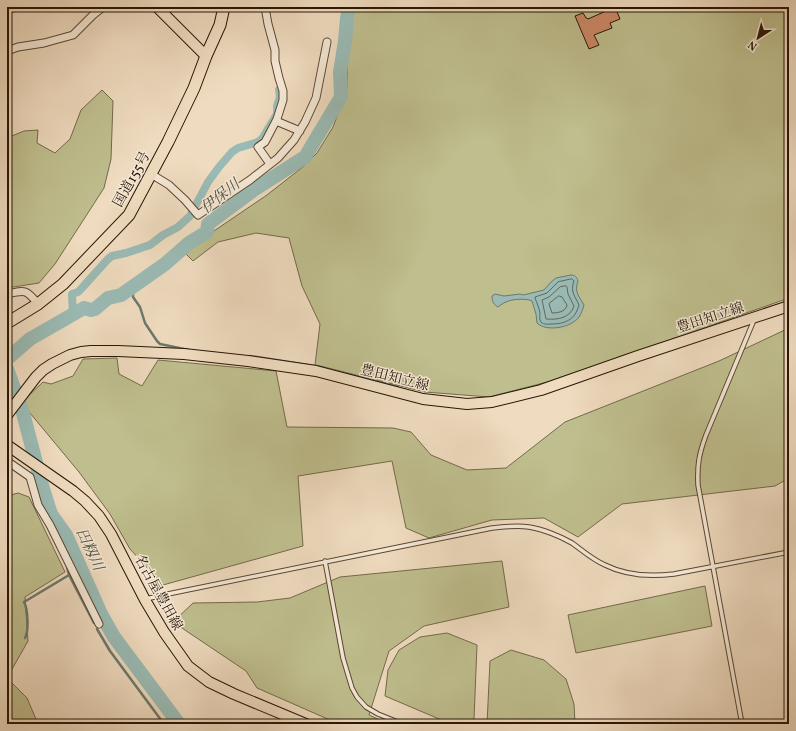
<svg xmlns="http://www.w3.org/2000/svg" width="796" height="731" font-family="Vollkorn,'Noto Serif JP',serif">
<rect width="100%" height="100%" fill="#efdbbf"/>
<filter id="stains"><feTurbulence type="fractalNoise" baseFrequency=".005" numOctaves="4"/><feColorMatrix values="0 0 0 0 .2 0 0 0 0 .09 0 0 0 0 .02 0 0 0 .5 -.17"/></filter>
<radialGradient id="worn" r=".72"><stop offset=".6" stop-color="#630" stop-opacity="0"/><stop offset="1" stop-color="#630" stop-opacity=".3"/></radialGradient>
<path fill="#bfbe8e" stroke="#736a4a" d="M356 7H789V298L559 379 489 397 425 392 315 365 320 324 302 286 289 238 256 233 218 242 193 261 185 253 208 235 267 195 304 166 317 153 333 127 347 89V37Z
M102 90 113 101 111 159 104 188 55 264 39 283 7 288V138L24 131 38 130 37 143 55 153 70 139 81 110Z
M789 328V478L775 486 622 504 578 537 544 518 492 520 429 538 406 528 392 461 298 476 303 546 163 585 130 549 110 514 79 472 25 407V399L43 382 51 384 73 376 83 359 117 358 119 374 142 386 158 360 276 371 287 427 393 428 411 432 431 455 467 470 506 468 565 422 719 361Z
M18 493 29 497 65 572 25 597 28 641 7 678 27 698 38 724H7V496Z
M502 561 509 607 424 626 389 651 369 715 389 724H339L257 688 246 671 173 622 193 603 257 602 290 598 340 577Z
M705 586 712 626 576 653 568 615Z
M447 633 477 645 474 719 466 724H451L385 696 388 670 399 650 420 637Z
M511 650 544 660 566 679 574 704 575 724H487L490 661Z"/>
<path fill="#9abbb5" stroke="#6c796f" d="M571 275C575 275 577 277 578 281 574 292 579 296 584 305 583 309 581 314 579 317 571 328 546 332 537 323L536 314 532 301C526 298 512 299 506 302 503 303 501 305 498 307 493 304 492 301 492 296L495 294 504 296 520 294 523 295 544 290 551 282 556 278Z"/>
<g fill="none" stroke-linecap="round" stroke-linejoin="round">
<path stroke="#60685d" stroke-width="1" d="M572 279 574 281C570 292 575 296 579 305 575 320 565 324 551 324 548 324 544 325 541 322 539 320 540 316 540 313 539 308 537 303 535 298V297L547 293 558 282Z
M566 286 567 287 568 294 574 306C570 318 558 320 546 319L542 300 549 297 560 287Z
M559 296 562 297 567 305C566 312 557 313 552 313L549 304Z"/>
<path stroke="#6c796f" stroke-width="2.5" d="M133 286V297L140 307 145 323 157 341 160 344 189 350
M250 356 321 367 398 387
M67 567 69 575 94 623
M97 629 110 651 164 724
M25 638C29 631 28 609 24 602L69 575"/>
<path stroke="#9abbb5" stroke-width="8" d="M73 314 72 294 78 292 81 289 108 259 112 256 126 253 150 245 163 235 178 227 190 216 208 182 219 167 232 152 238 148 258 142 262 139 277 114V106L280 97 279 90"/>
<path stroke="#9abbb5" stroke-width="14" d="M7 359 30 339 84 308 91 310 95 309 108 298 121 295 165 264 189 243 207 232 208 224 255 189 305 157 341 97 340 72 345 41 347 18 349 7
M7 369 23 413 43 489 51 514 66 535 94 598 101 614 114 637 179 724"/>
</g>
<path fill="#cc8867" stroke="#271605" d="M615 7 620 19 610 23 612 28 594 35 599 45 589 49 575 16 583 13 586 18H587L588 19Z"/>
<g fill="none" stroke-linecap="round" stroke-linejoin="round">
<defs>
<path id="service" d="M325 561 343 658 352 688 357 697 366 707 378 714 403 724
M146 599 163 595 492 528C504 527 516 525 529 527 542 529 560 536 572 543 583 551 593 560 605 565 627 576 650 577 674 574L789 552
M742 724 698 485C697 465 699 454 706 435L754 320"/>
<path id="minor" d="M7 7 11 8 24 7
M265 7 268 24 275 50V61L279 78 283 91V100L277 119 265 142 258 147 270 164
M7 51 18 47 44 43 73 35 93 15 103 7
M276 121 300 131
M151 174 169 185 185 200 198 215 250 180 278 158 294 140 305 122 316 98 327 42
M7 294C25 290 26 289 38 304
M7 461 30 477 38 505 50 525 99 624"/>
<path id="primary" d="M157 7 206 56
M7 415 26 390 36 377 43 370 52 364 70 355 81 352 91 351H118L184 354 248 361 316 371 423 399 467 404 492 402 541 390 638 356 789 306
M7 445 73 491 85 501 99 516 111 534 145 600 164 632 188 666 209 682 234 694 306 724"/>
<path id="trunk" d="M7 323 38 304 63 284 129 215 168 142 194 88 206 56 220 25 224 7"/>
</defs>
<use href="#service" stroke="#594734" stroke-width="5.5"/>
<use href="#minor" stroke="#594734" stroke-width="9"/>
<use href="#primary" stroke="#271605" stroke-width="12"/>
<use href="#trunk" stroke="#271605" stroke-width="13"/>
<use href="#service" stroke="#f5e8d5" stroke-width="3.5"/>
<use href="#minor" stroke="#f5e8d5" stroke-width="7"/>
<use href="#primary" stroke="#efdbbf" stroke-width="10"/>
<use href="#trunk" stroke="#efdbbf" stroke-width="11"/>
</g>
<g text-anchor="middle" stroke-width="3" stroke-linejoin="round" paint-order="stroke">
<g font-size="14" fill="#271605" stroke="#f5e8d5">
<text transform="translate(131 179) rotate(-61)" y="5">国道155号</text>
<text transform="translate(710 317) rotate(-18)" y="5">豊田知立線</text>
<text transform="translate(395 377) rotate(14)" y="5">豊田知立線</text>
<text transform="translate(159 592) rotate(61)" y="5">名古屋豊田線</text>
</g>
<g font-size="15" font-style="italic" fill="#4f5043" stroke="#f5e8d5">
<text transform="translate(220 196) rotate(-39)" y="5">伊保川</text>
<text transform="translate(90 549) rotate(65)" y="5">田籾川</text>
</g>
</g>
<rect width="796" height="731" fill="none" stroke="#efdbbf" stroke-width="24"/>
<rect x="8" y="8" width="780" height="715" fill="none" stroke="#271605" stroke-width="2"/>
<rect x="12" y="12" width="772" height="707" fill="none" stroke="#271605"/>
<g transform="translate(758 38) rotate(216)" stroke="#f5e8d5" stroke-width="3" paint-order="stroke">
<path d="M0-3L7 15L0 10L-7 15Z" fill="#271605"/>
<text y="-6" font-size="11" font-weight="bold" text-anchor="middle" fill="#271605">N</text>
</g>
<rect width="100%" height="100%" filter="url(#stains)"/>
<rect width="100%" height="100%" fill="url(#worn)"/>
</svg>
